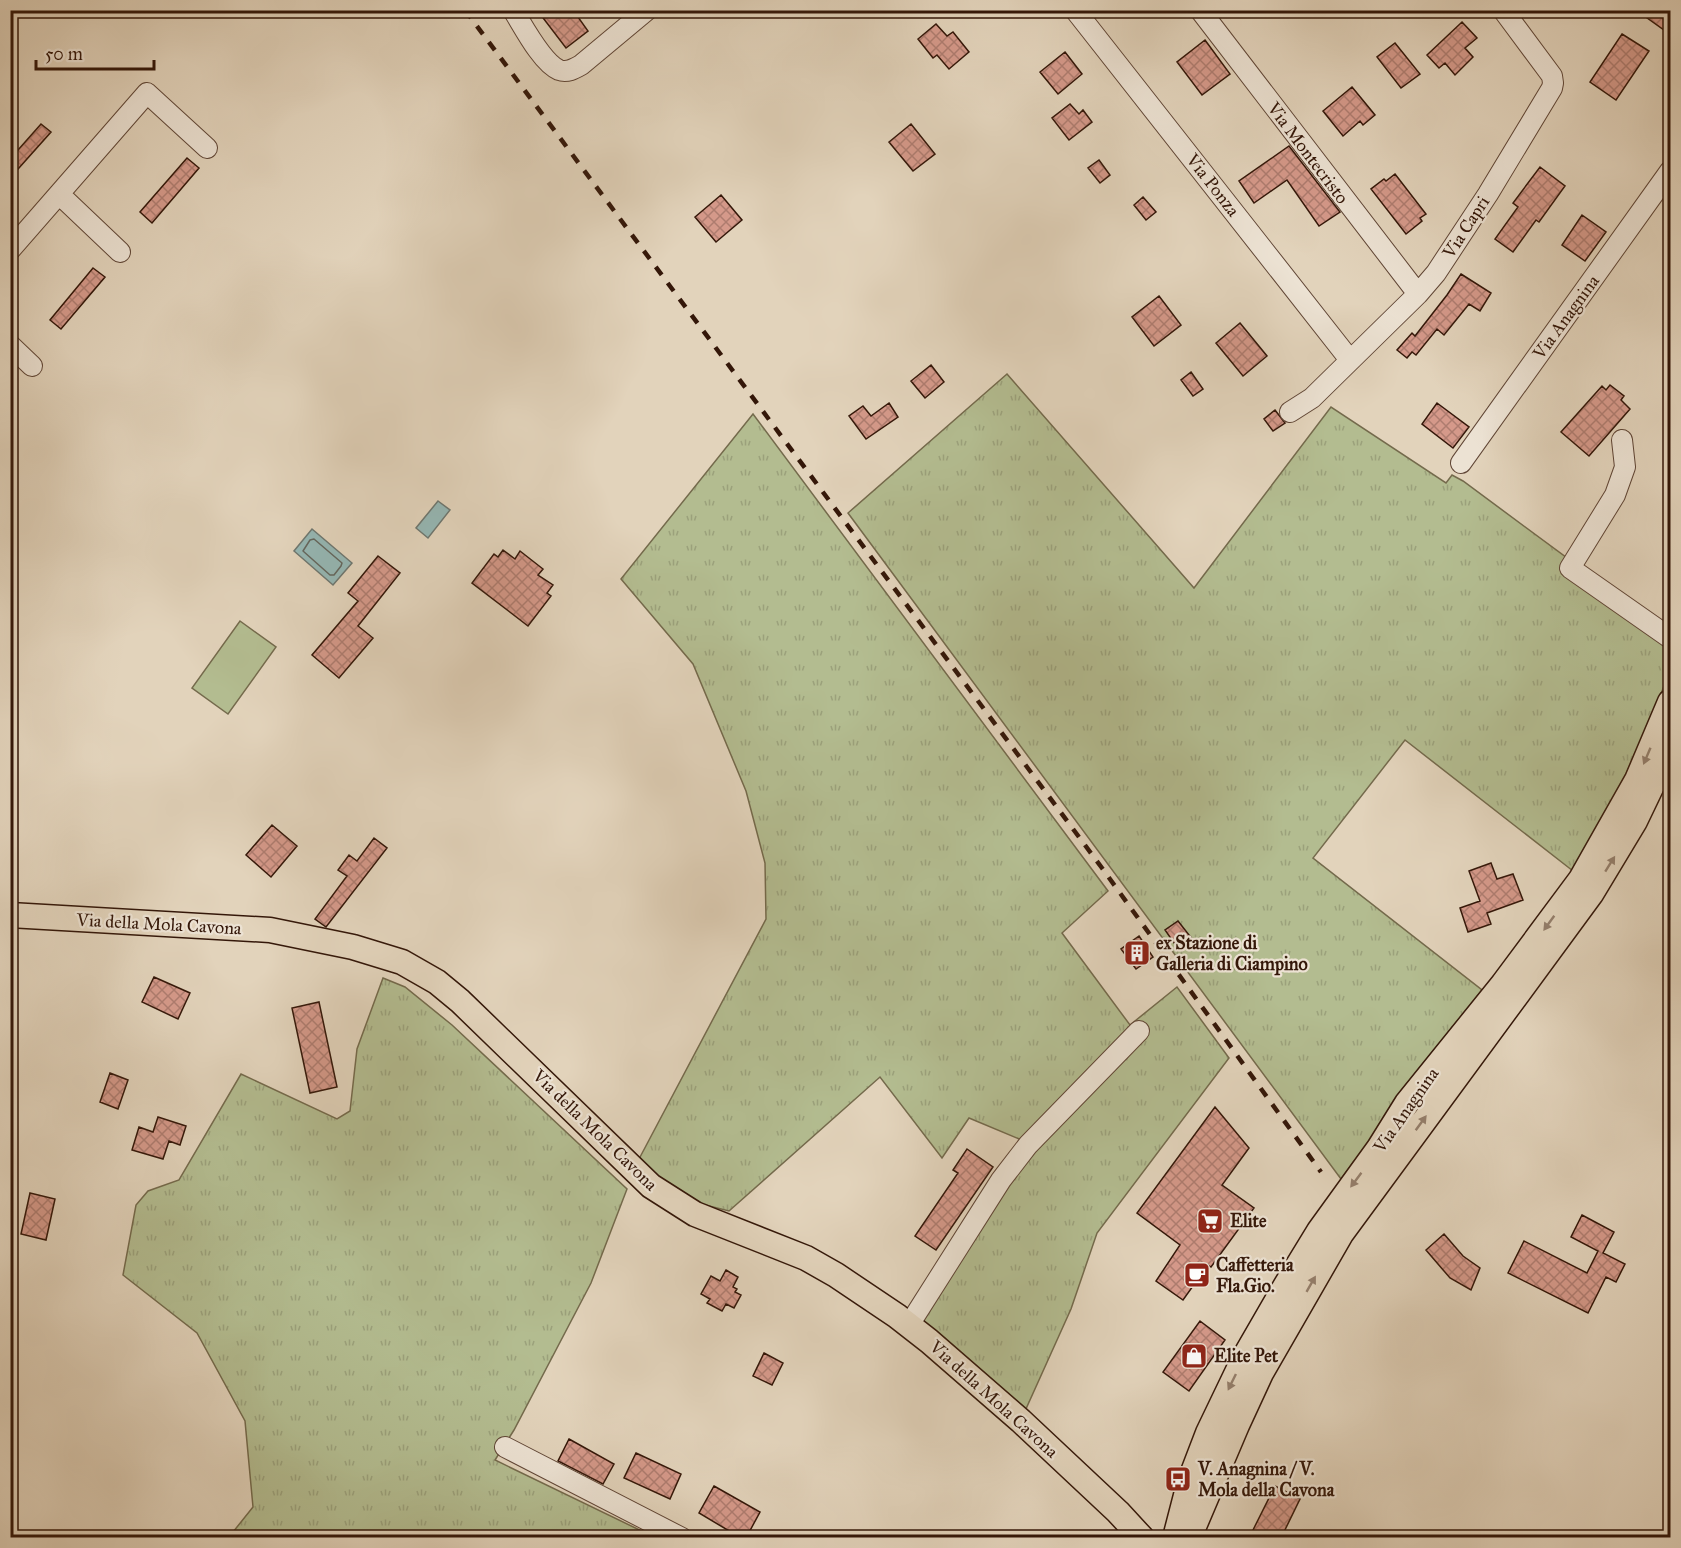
<svg xmlns="http://www.w3.org/2000/svg" width="1681" height="1548" font-family="'IM FELL Great Primer',serif">
<defs>
<pattern id="grass-tufts" width="24" height="20" patternUnits="userSpaceOnUse" patternTransform="scale(1.5)"><rect width="24" height="20" fill="#b3bc90"/><path d="M3 7l-1-3M5 7V3M7 7l1-3M15 17l-1-3M17 17v-4M19 17l1-3" fill="none" stroke="#9ba17b"/></pattern>
<pattern id="building-cross-hatch" width="8" height="8" patternUnits="userSpaceOnUse" patternTransform="scale(1.5)"><rect width="8" height="8" fill="#d5998a"/><path d="M0 0l8 8M0 8l8-8" fill="none" stroke="#ae7c6f"/></pattern>
</defs>
<rect width="100%" height="100%" fill="#e2d3bb"/>
<filter id="stains"><feTurbulence type="fractalNoise" baseFrequency=".00333" numOctaves="4"/><feColorMatrix values="0 0 0 0 .2 0 0 0 0 .09 0 0 0 0 .02 0 0 0 .5 -.17"/></filter>
<radialGradient id="worn" r=".72"><stop offset=".6" stop-color="#630" stop-opacity="0"/><stop offset="1" stop-color="#630" stop-opacity=".3"/></radialGradient>
<path fill="url(#grass-tufts)" stroke="#746a4c" stroke-width="1.5" d="M1007 374 1194 588 1331 407 1446 483 1452 475 1463 481 1670 634V670L1656 707 1613 803 1573 871 1405 740 1313 858 1482 990 1341 1179 848 513Z
M753 414 1108 891 1062 933 1130 1025 1177 987 1229 1058 1097 1233 1071 1309 1025 1411 921 1324 1001 1191 1036 1146 969 1118 942 1158 880 1077 729 1211 697 1203 674 1192 639 1159 766 919 765 863 746 791 693 664 621 579Z
M383 978 405 987 452 1025 627 1189 591 1283 514 1430 495 1460 654 1537H229L253 1507 245 1421 197 1333 123 1275 136 1205 148 1191 179 1180 241 1074 337 1119 350 1111 357 1049Z"/>
<path fill="#b3bc90" stroke="#746a4c" stroke-width="1.5" d="M240 621 276 647 228 714 192 688Z"/>
<path fill="#95b7b4" stroke="#6e7770" stroke-width="1.5" d="M438 501 450 510 428 538 416 528Z
M312 529 352 563 333 585 294 551Z"/>
<g fill="none" stroke-linecap="round" stroke-linejoin="round">
<path stroke="#64675e" stroke-width="1.5" d="M314 539 342 563 341 566 334 575H330L303 551 310 540Z"/>
</g>
<path fill="url(#building-cross-hatch)" stroke="#341709" stroke-width="1.5" d="M537 10H573L588 31 566 48Z
M1636 10H1671V35Z
M1462 22 1477 38 1465 48 1473 57 1455 75 1445 63 1439 68 1427 55Z
M936 24 947 36 953 32 969 52 949 69 937 55 933 58 918 39Z
M1622 34 1649 51 1616 100 1590 82Z
M1205 40 1230 74 1202 95 1177 62Z
M1395 43 1420 74 1401 88 1377 57Z
M1065 52 1082 74 1058 94 1040 72Z
M1352 87 1375 115 1363 125 1360 121 1343 136 1323 111Z
M1070 104 1079 114 1083 110 1092 122 1069 140 1052 118Z
M41 124 51 132 10 178V159Z
M911 124 935 154 913 171 889 142Z
M1289 146 1340 212 1319 226 1287 180 1254 203 1239 181Z
M187 158 199 168 152 223 140 212Z
M1099 160 1110 175 1100 183 1088 168Z
M1540 167 1565 186 1539 222 1536 220 1513 252 1495 239 1518 207 1513 203Z
M1395 174 1426 214 1420 218 1422 221 1406 234 1371 189 1384 179 1386 181Z
M721 195 742 220 716 242 695 217Z
M1143 197 1156 212 1146 220 1134 205Z
M1582 215 1606 232 1585 261 1562 245Z
M93 268 105 277 61 329 50 320Z
M1461 274 1491 293 1480 311 1469 304 1444 335 1437 329 1416 355 1412 352 1407 358 1397 350 1412 333 1415 336 1447 295Z
M1159 296 1181 325 1154 346 1132 317Z
M1240 323 1267 356 1243 376 1216 343Z
M931 365 944 382 925 398 911 381Z
M1191 372 1203 389 1193 396 1181 380Z
M1610 385 1624 396 1621 400 1630 409 1589 456 1561 432 1602 386 1606 390Z
M889 403 898 417 866 439 849 416 863 406 871 416Z
M1437 403 1469 427 1453 448 1422 424Z
M1275 410 1285 423 1273 431 1264 419Z
M503 550 515 559 520 551 543 569 538 575 553 585 547 593 551 596 528 626 472 583 494 554 498 557Z
M378 556 400 573 358 626 373 638 339 678 312 655 358 601 348 593Z
M272 825 297 846 271 877 246 855Z
M374 838 387 848 326 927 315 919 347 876 338 870 349 855 357 861Z
M1491 863 1497 879 1513 874 1523 900 1487 913 1491 924 1468 932 1460 908 1480 901 1469 871Z
M1178 921 1193 940 1179 950 1165 930Z
M1139 936 1153 957 1136 969 1121 949Z
M154 977 190 993 178 1019 142 1002Z
M319 1002 337 1087 310 1093 292 1008Z
M110 1073 128 1080 118 1109 100 1102Z
M1215 1107 1249 1148 1222 1185 1254 1208 1211 1267 1208 1265 1183 1300 1156 1281 1180 1245 1137 1213Z
M158 1117 186 1126 180 1145 169 1141 163 1159 132 1150 139 1127 153 1132Z
M967 1149 993 1167 936 1250 915 1236 958 1173 953 1170Z
M30 1193 55 1199 46 1240 21 1234Z
M1582 1215 1614 1232 1603 1253 1625 1264 1616 1282 1606 1277 1588 1313 1508 1273 1524 1241 1587 1273 1598 1251 1571 1237Z
M1444 1234 1463 1256 1480 1268 1471 1290 1450 1278 1426 1250Z
M726 1270 738 1277 733 1287 737 1289 735 1292 741 1295 734 1308 726 1304 722 1311 707 1303 710 1299 701 1294 711 1276 720 1281Z
M1200 1321 1225 1340 1189 1391 1163 1372Z
M764 1353 783 1363 772 1385 753 1376Z
M569 1439 614 1464 603 1484 558 1461Z
M636 1453 681 1474 670 1499 624 1478Z
M714 1486 760 1512 746 1538H741L699 1513Z
M1275 1486 1300 1499 1281 1538H1249Z"/>
<g fill="none" stroke-linecap="round" stroke-linejoin="round">
<defs>
<path id="minor" d="M513 10C523 26 542 63 559 70 567 73 574 69 581 65L647 10
M1075 10 1350 360
M1200 10 1418 294
M59 194 120 252
M10 250 147 93 207 148
M10 345 32 366
M1290 412 1312 398 1418 294 1436 273 1488 194 1552 88 1553 83 1552 76 1503 10
M1622 440 1625 467 1615 495 1570 568 1670 638
M1461 463 1670 171
M909 1325 1001 1180 1028 1145 1139 1031
M505 1447 682 1538"/>
<path id="major" d="M10 915 270 930 353 947 402 962 437 982 460 1001 651 1186 695 1214 806 1258 836 1275 897 1316 929 1341 1021 1421 1118 1512 1142 1538
M1175 1538 1190 1480 1208 1433 1245 1356 1286 1285 1319 1231 1379 1148 1407 1103 1503 984 1581 879 1637 780 1670 702
M1189 1538 1237 1425 1261 1373 1341 1234 1591 894 1635 821 1670 748"/>
</defs>
<use href="#minor" stroke="#604636" stroke-width="22"/>
<use href="#major" stroke="#341709" stroke-width="27"/>
<use href="#minor" stroke="#ece2d3" stroke-width="20"/>
<use href="#major" stroke="#e2d3bb" stroke-width="24"/>
<path stroke="#341709" stroke-width="4.5" stroke-dasharray="10 10" stroke-linecap="butt" d="M465 10 1102 868 1321 1172"/>
</g>
<defs><path id="oneway-solid" d="M-6-.8H1V-3.2L6.5 0L1 3.2V.8H-6Z" transform="scale(1.5)"/></defs>
<g fill="#947e6b">
<use href="#oneway-solid" transform="translate(1647 756) rotate(113)"/>
<use href="#oneway-solid" transform="translate(1610 864) rotate(-58)"/>
<use href="#oneway-solid" transform="translate(1549 923) rotate(126)"/>
<use href="#oneway-solid" transform="translate(1421 1123) rotate(-54)"/>
<use href="#oneway-solid" transform="translate(1356 1180) rotate(127)"/>
<use href="#oneway-solid" transform="translate(1311 1284) rotate(-60)"/>
<use href="#oneway-solid" transform="translate(1232 1382) rotate(116)"/>
</g>
<defs>
<symbol id="building-square" viewBox="-11 -11 22 22"><rect x="-9" y="-9" width="18" height="18" rx="4" fill="#8f2418" stroke="#ece2d3"/><path d="M-4-6H4V6H1V3H-1V6H-4ZM-2.5-4.3h1.7v1.8h-1.7ZM.8-4.3h1.7v1.8H.8ZM-2.5-1h1.7V.8h-1.7ZM.8-1h1.7V.8H.8Z" fill="#fff"/></symbol>
<symbol id="supermarket-square" viewBox="-11 -11 22 22"><rect x="-9" y="-9" width="18" height="18" rx="4" fill="#8f2418" stroke="#ece2d3"/><path d="M-6-5.5h2.5l.6 2H6L4.5 2H-2.5L-4.4-4H-6ZM-1.5 3.2a1.3 1.3 0 1 0 .1 0ZM3 3.2a1.3 1.3 0 1 0 .1 0Z" fill="#fff"/></symbol>
<symbol id="cafe-square" viewBox="-11 -11 22 22"><rect x="-9" y="-9" width="18" height="18" rx="4" fill="#8f2418" stroke="#ece2d3"/><path d="M-5.5-4.5H6V0H3Q3 3.5 0 3.5H-2.5Q-5.5 3.5-5.5 0ZM3-3.2v2h1.7v-2ZM-6 4.5H4V6H-6Z" fill="#fff"/></symbol>
<symbol id="shop-square" viewBox="-11 -11 22 22"><rect x="-9" y="-9" width="18" height="18" rx="4" fill="#8f2418" stroke="#ece2d3"/><path d="M-5-2.5h2.3a2.7 3.5 0 0 1 5.4 0H5L5.5 6h-11ZM-1.5-2.5h3a1.5 2.3 0 0 0-3 0Z" fill="#fff"/></symbol>
<symbol id="bus-square" viewBox="-11 -11 22 22"><rect x="-9" y="-9" width="18" height="18" rx="4" fill="#8f2418" stroke="#ece2d3"/><path d="M-5-6H5V4H4V6H2V4H-2V6H-4V4H-5ZM-3.5-4V0h7V-4ZM-3.5 1.2v1.5H-2V1.2ZM2 1.2v1.5H3.5V1.2Z" fill="#fff"/></symbol>
</defs>
<g fill-rule="evenodd">
<use href="#building-square" x="1122" y="938" width="30" height="30"/>
<use href="#supermarket-square" x="1195" y="1206" width="30" height="30"/>
<use href="#cafe-square" x="1182" y="1260" width="30" height="30"/>
<use href="#shop-square" x="1179" y="1341" width="30" height="30"/>
<use href="#bus-square" x="1163" y="1464" width="30" height="30"/>
</g>
<g text-anchor="middle" stroke-width="4.5" stroke-linejoin="round" paint-order="stroke">
<g font-size="18" fill="#341709" stroke="#ece2d3">
<text transform="translate(1308 153) rotate(53)" y="6">Via Montecristo</text>
<text transform="translate(1213 185) rotate(52)" y="6">Via Ponza</text>
<text transform="translate(1466 227) rotate(-57)" y="6">Via Capri</text>
<text transform="translate(1566 317) rotate(-54)" y="6">Via Anagnina</text>
<text transform="translate(159 924) rotate(3)" y="6">Via della Mola Cavona</text>
<text transform="translate(1406 1110) rotate(-55)" y="6">Via Anagnina</text>
<text transform="translate(595 1130) rotate(44)" y="6">Via della Mola Cavona</text>
<text transform="translate(994 1399) rotate(42)" y="6">Via della Mola Cavona</text>
</g>
<g font-size="18" font-weight="bold" fill="#341709" stroke="#ece2d3" text-anchor="start">
<text x="1156" y="949">ex Stazione di<tspan x="1156" dy="21">Galleria di Ciampino</tspan></text>
<text x="1230" y="1227">Elite</text>
<text x="1216" y="1271">Caffetteria<tspan x="1216" dy="21">Fla.Gio.</tspan></text>
<text x="1214" y="1362">Elite Pet</text>
<text x="1198" y="1475">V. Anagnina / V.<tspan x="1198" dy="21">Mola della Cavona</tspan></text>
</g>
</g>
<rect width="1681" height="1548" fill="none" stroke="#e2d3bb" stroke-width="36"/>
<rect x="12" y="12" width="1657" height="1524" fill="none" stroke="#341709" stroke-width="3"/>
<rect x="18" y="18" width="1645" height="1512" fill="none" stroke="#341709" stroke-width="1.5"/>
<path d="M36 60v9h118v-9" fill="none" stroke="#341709" stroke-width="3"/>
<text x="45" y="60" font-size="18" fill="#341709" stroke="#ece2d3" stroke-width="4.5" paint-order="stroke">50 m</text>
<rect width="100%" height="100%" filter="url(#stains)"/>
<rect width="100%" height="100%" fill="url(#worn)"/>
</svg>
